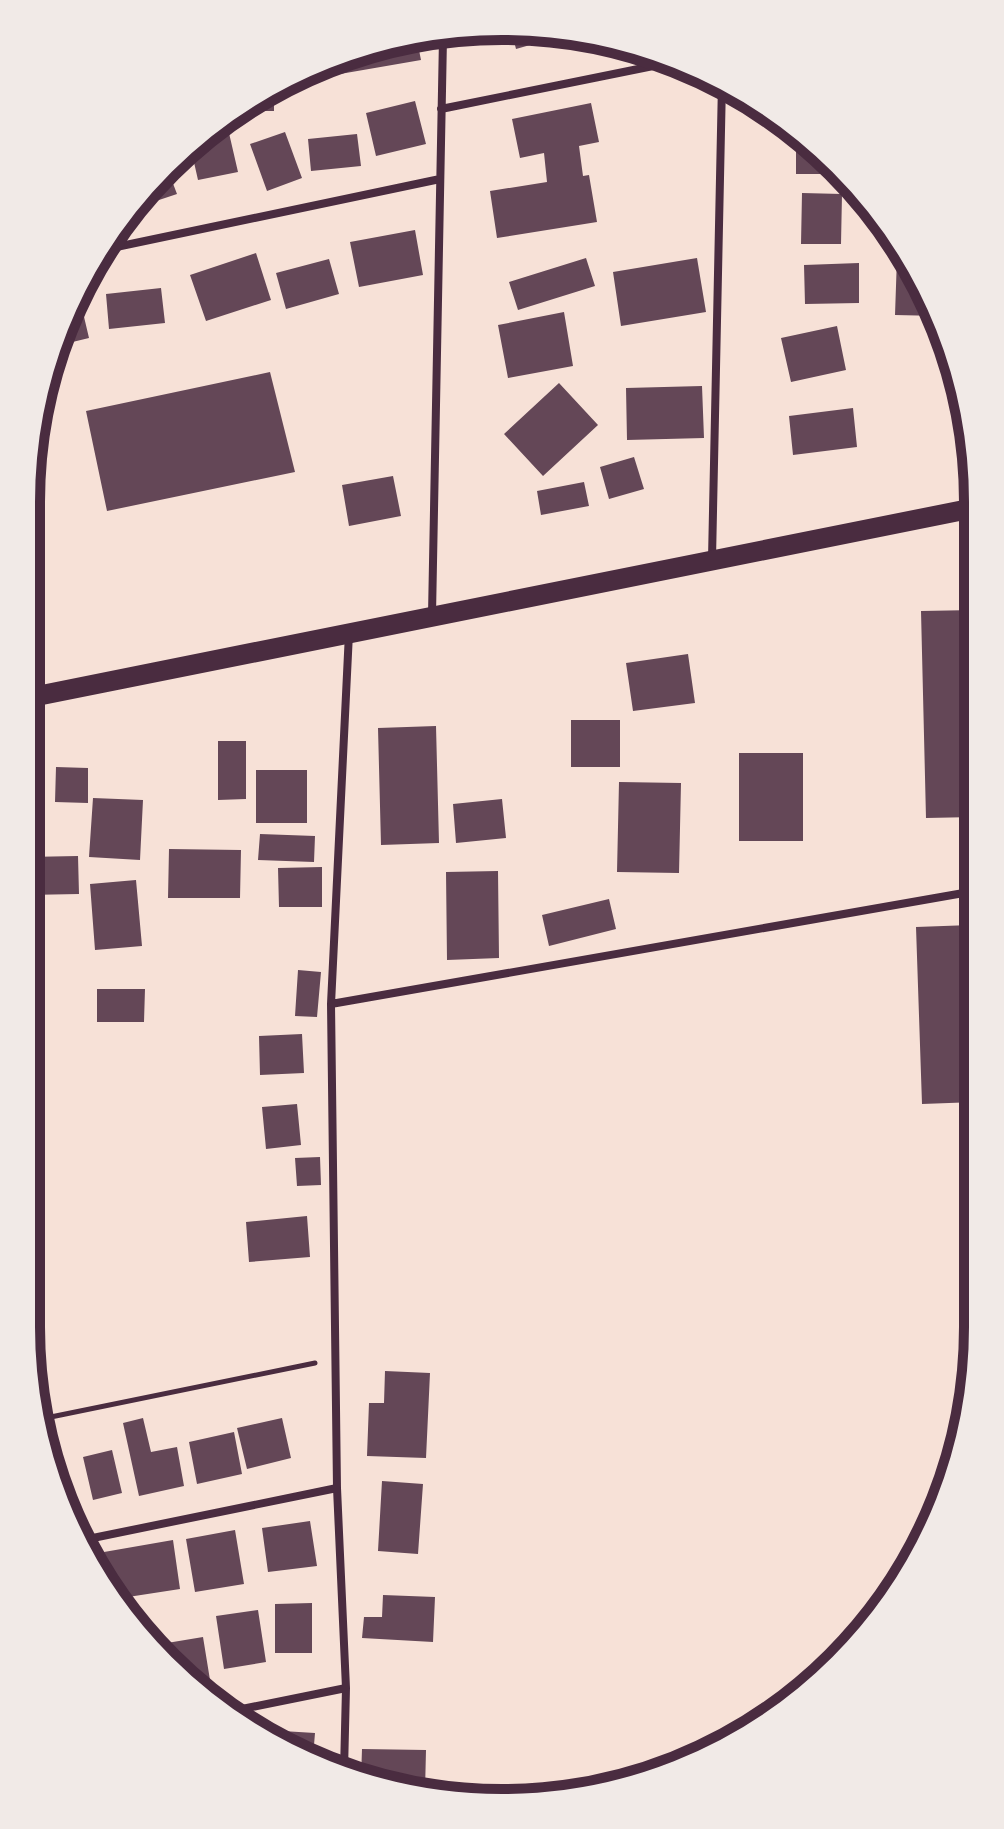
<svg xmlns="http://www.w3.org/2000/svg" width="1004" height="1829" font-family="'Libre Baskerville',serif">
<rect width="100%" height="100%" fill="#f7e1d7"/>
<path fill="#644757" d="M564 30 572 33 516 49 512 33Z
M417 40 421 60 340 74 338 62 376 43Z
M274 94V111H240Z
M415 101 426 144 376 156 366 113Z
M591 103 599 142 579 146 583 176 589 175 597 222 497 238 490 191 547 182 544 153 520 158 512 119Z
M796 130 816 144 842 174H796Z
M285 132 302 178 267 191 250 144Z
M229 133 238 172 198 180 191 149 199 140Z
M357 134 361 166 311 171 308 139Z
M169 173 177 194 141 206Z
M802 193 842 194 841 244H801Z
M415 230 423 275 359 287 350 242Z
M256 253 271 300 206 321 190 275Z
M897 257 908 258 940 316 895 315Z
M586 258 595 286 518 310 509 282Z
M697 258 706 312 621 326 613 272Z
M329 259 339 294 286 309 276 273Z
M859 263V303L805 304 804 265Z
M161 288 165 323 109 329 106 294Z
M81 304 89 338 56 346 73 306Z
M564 312 573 366 508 378 498 325Z
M837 326 846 370 791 382 781 338Z
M270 372 295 472 107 511 86 411Z
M559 383 598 425 543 476 504 434Z
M702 386 704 438 627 440 626 388Z
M853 408 857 447 793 455 789 416Z
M634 457 644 489 609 499 600 467Z
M393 476 401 516 349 526 342 485Z
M584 482 589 506 541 515 537 491Z
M975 610V817L926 818 921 611Z
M688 654 695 703 633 711 626 663Z
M571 720H620V767H571Z
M436 726 439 843 381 845 378 728Z
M218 741H246V799L218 800Z
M739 753H803V841H739Z
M56 767 88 768V803L55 802Z
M256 770H307V823H256Z
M619 782 681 783 679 873 617 872Z
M93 798 143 800 140 860 89 857Z
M502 799 506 838 456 843 453 804Z
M260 834 315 836 314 862 258 860Z
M169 849 241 850 240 898H168Z
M78 856 79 894 27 895V857Z
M322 867V907H279L278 868Z
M498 871 499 958 447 960 446 872Z
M136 880 142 946 95 950 90 884Z
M609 899 616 929 549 946 542 915Z
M971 925 976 1102 922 1104 916 927Z
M298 970 321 972 317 1017 295 1016Z
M97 989H145L144 1022H97Z
M302 1034 304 1073 260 1075 259 1036Z
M297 1104 301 1145 266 1149 262 1107Z
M320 1157 321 1185 297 1186 295 1158Z
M307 1216 310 1257 249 1262 246 1222Z
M385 1371 430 1373 426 1458 367 1456 369 1403H384Z
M143 1418 151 1452 177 1447 184 1486 139 1496 123 1423Z
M282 1418 291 1458 247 1469 237 1428Z
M234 1432 242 1474 197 1484 189 1442Z
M112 1450 122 1493 93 1500 83 1457Z
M382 1481 423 1484 418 1554 378 1551Z
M310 1521 317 1566 268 1572 262 1528Z
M235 1530 244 1584 195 1592 186 1539Z
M173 1540 180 1589 115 1599 110 1590 104 1552Z
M383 1595 435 1597 433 1642 362 1638 364 1617H382Z
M312 1603V1653H275V1604Z
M258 1610 266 1662 224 1669 216 1616Z
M203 1637 210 1680 195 1683 155 1645Z
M266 1730 315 1733 313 1757 266 1736Z
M362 1749 426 1750 425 1791 379 1787 361 1779Z"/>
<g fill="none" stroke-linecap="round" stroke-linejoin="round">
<path stroke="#4a2c40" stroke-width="5" d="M41 1419 315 1363"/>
<path stroke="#4a2c40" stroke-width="8" d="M441 109 663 64
M102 250 440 179
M712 559 722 83
M432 615 443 38
M331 1004 975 891
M83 1540 337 1488
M227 1712 346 1688
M344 1771 346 1688 337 1488 331 1004 349 633"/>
<path stroke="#4a2c40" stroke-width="20" d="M27 698 974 508"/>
</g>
<path d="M0 0H1004V1829H0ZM502 40H502A462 462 0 0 1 964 502V1327A462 462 0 0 1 502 1789H502A462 462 0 0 1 40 1327V502A462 462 0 0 1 502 40Z" fill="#f1eae7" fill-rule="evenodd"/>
<path fill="none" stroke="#4a2c40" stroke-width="10" d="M502 40H502A462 462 0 0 1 964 502V1327A462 462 0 0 1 502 1789H502A462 462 0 0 1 40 1327V502A462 462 0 0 1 502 40Z"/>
</svg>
